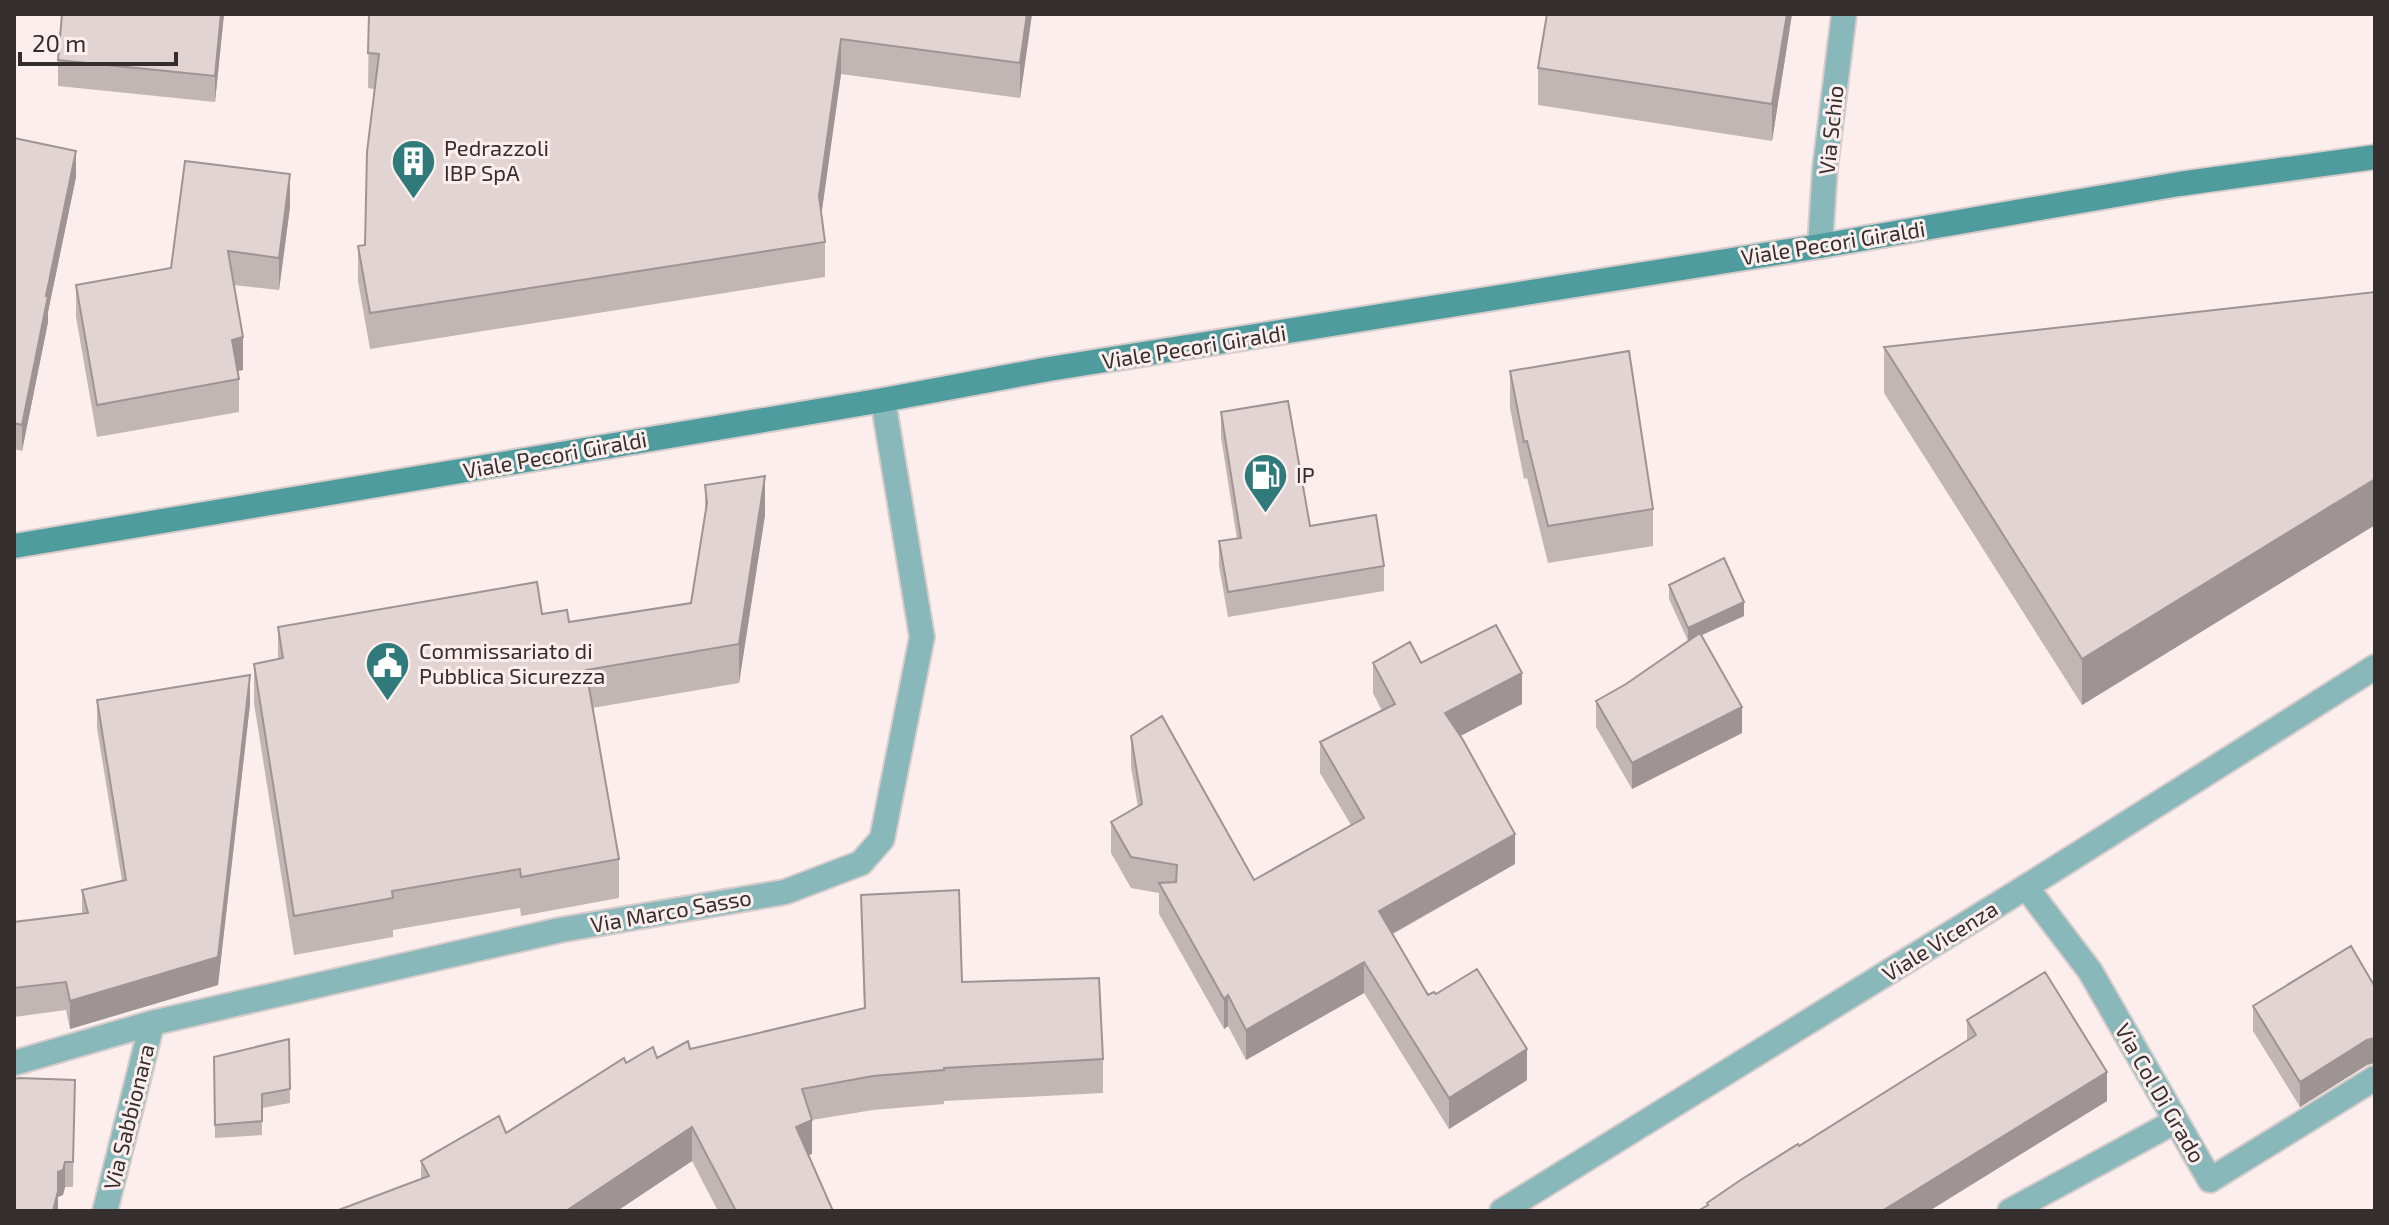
<svg xmlns="http://www.w3.org/2000/svg" width="2389" height="1225" font-family="'Exo 2',sans-serif">
<rect width="100%" height="100%" fill="#fbeeed"/>
<g fill="none" stroke-linecap="round" stroke-linejoin="round">
<defs>
<path id="minor" d="M1820 246 1825 168 1844 14
M2026 887 2090 971 2210 1180 2375 1078
M14 1063 152 1023 560 930 785 892 861 863 882 839 922 637 883 400
M105 1211 152 1023
M2010 1211 2176 1121"/>
<path id="tertiary" d="M1502 1211 2026 887 2375 667"/>
<path id="secondary" d="M14 546 883 400 1049 369 1820 246 2179 184 2375 157"/>
</defs>
<use href="#minor" stroke="#d7cccb" stroke-width="28"/>
<use href="#tertiary" stroke="#d7cccb" stroke-width="28"/>
<use href="#secondary" stroke="#d7cccb" stroke-width="28"/>
<use href="#minor" stroke="#88b8b9" stroke-width="24"/>
<use href="#tertiary" stroke="#88b8b9" stroke-width="24"/>
<use href="#secondary" stroke="#4e9c9d" stroke-width="24"/>
</g>
<path fill="#c2b6b5" d="M62 14H224L215 102 58 86V60Z
M369 14H1032L1020 98 841 74 821 214 825 242V277L370 349 358 281V246L365 245 374 89 368 88Z
M1792 14 1772 141 1538 105V68Z
M14 138 76 177 48 312V322L22 451 14 449Z
M290 207 279 290 233 285 243 370 238 371 239 379V412L97 437 76 317V285L171 268Z
M2375 292V525L2082 705 1884 393V347Z
M1510 371 1653 509V546L1548 563 1527 478 1524 479 1510 408Z
M1221 412 1310 526 1384 566V591L1228 617 1219 566V541L1237 539 1221 437Z
M705 485 765 515 739 683 592 708 619 859V898L521 916 520 908 393 930V937L294 955 254 703V664L278 659V627L542 614 569 622 691 603 705 513Z
M1669 585 1744 616 1702 635 1742 733 1632 789 1596 727V701L1626 684 1688 641 1669 599Z
M1373 663H1421L1522 704 1460 736 1515 864 1393 934 1428 995 1527 1080 1449 1129 1364 993 1246 1060 1228 1026 1224 1029 1159 914V893L1131 888 1111 853V822L1138 807 1131 767V736L1254 880 1351 825 1320 773V742L1382 711 1373 693Z
M97 700 250 704 218 985 70 1029 66 1010 14 1017V922L82 913V890L122 881 97 728Z
M861 895 962 982 1103 1059V1093L944 1101V1104L873 1110 812 1120V1154L809 1155 833 1211H718L692 1161 617 1211H336L421 1179V1161L506 1133 626 1063 657 1058 690 1049 864 1009Z
M2253 1006 2367 1065 2300 1107 2253 1031Z
M1967 1020 2107 1101 1929 1211H1698L1707 1206V1203L1967 1041Z
M289 1039 290 1103 262 1108V1135L215 1138 214 1057Z
M75 1080 73 1187H65L63 1195 58 1197 14 1211Z"/>
<path fill="#9e9493" d="M221 14H224L215 102V76Z
M1027 14H1032L1020 98V63Z
M1787 14H1792L1772 141V104Z
M841 39V74L819 232V196Z
M76 151V177L48 312V322L22 451V425L46 296Z
M290 174V207L279 290V258Z
M243 337V370L232 372V340Z
M765 476V515L739 683V644Z
M2375 479V525L2082 705V659Z
M1744 602V616L1688 641V628Z
M1522 673V704L1445 744V713Z
M250 675V704L218 985 70 1029V1001Z
M1742 707V733L1632 789V763Z
M1515 834V864L1379 941V911Z
M1364 962V993L1246 1060V1030Z
M1228 995V1026L1224 1029V999Z
M2375 1038V1063L2367 1065 2300 1107V1082L2367 1040Z
M1527 1049V1080L1449 1129V1098Z
M2107 1072V1101L1929 1211H1882Z
M812 1120V1154L796 1161V1127Z
M692 1127V1161L617 1211H566Z
M65 1162V1187L63 1195 58 1197V1211H53L58 1172Z"/>
<path fill="#e1d4d2" stroke="#9e9493" stroke-width="2" d="M62 14H221L215 76 58 60Z
M369 14H1027L1020 63 841 39 819 196 825 242 370 313 358 246 365 245 367 152 379 54 368 53Z
M1547 14H1787L1772 104 1538 68Z
M14 138 76 151 46 296H48L22 425 14 423Z
M185 161 290 174 279 258 228 251 243 337 232 340 239 379 97 405 76 285 171 268Z
M2375 292V479L2082 659 1884 347Z
M1629 351 1653 509 1548 526 1527 441 1524 442 1510 371Z
M1288 401 1310 526 1376 515 1384 566 1228 592 1219 541 1241 538 1221 412Z
M765 476 739 644 586 670 619 859 521 877 520 869 392 891 393 898 294 916 254 664 283 658 278 627 537 582 542 614 567 610 569 622 691 603 707 503 705 485Z
M1724 558 1744 602 1688 628 1669 585Z
M1496 625 1522 673 1445 713 1463 740 1515 834 1379 911 1428 995 1434 992 1436 994 1477 969 1527 1049 1449 1098 1364 962 1246 1030 1228 995 1224 999 1159 883 1176 882 1177 865 1131 857 1111 822 1142 804 1131 736 1162 716 1254 880 1364 818 1320 742 1395 704 1373 663 1410 642 1421 663Z
M1700 633 1742 707 1632 763 1596 701 1626 684Z
M250 675 218 957 70 1001 66 982 14 988V922L88 913 82 890 126 880 97 700Z
M959 890 962 982 1099 978 1103 1059 944 1068V1070L873 1076 802 1089 812 1120 796 1127 833 1211H736L692 1127 566 1211H336L429 1176 421 1161 499 1116 506 1133 624 1058 626 1063 653 1047 657 1058 688 1041 690 1049 865 1008 861 895Z
M2351 946 2375 987V1038L2367 1040 2300 1082 2253 1006Z
M2045 972 2107 1072 1882 1211H1698L1708 1205 1707 1203 1739 1181 1798 1144 1799 1146 1976 1035 1967 1020Z
M289 1039 290 1089 262 1094V1121L215 1125 214 1057Z
M19 1078 75 1080 73 1162H65L63 1170 58 1172V1191L53 1211H14V1079Z"/>
<defs>
<symbol id="building-pin" viewBox="-11 -11 22 30"><path d="M0 17L-7.5 6A9.5 9.5 0 1 1 7.5 6Z" fill="#307a7c" stroke="#fbeeed"/><path d="M-4-6H4V6H1V3H-1V6H-4ZM-2.5-4.3h1.7v1.8h-1.7ZM.8-4.3h1.7v1.8H.8ZM-2.5-1h1.7V.8h-1.7ZM.8-1h1.7V.8H.8Z" fill="#fff"/></symbol>
<symbol id="fuel-pin" viewBox="-11 -11 22 30"><path d="M0 17L-7.5 6A9.5 9.5 0 1 1 7.5 6Z" fill="#307a7c" stroke="#fbeeed"/><path d="M-5.5-6h7V0h2V4h1.3V-2.5L3-4.5l.8-.8L6-3V5H2.5V1h-1V6h-7ZM-4.2-4.7v3.2H.2V-4.7Z" fill="#fff"/></symbol>
<symbol id="civic-pin" viewBox="-11 -11 22 30"><path d="M0 17L-7.5 6A9.5 9.5 0 1 1 7.5 6Z" fill="#307a7c" stroke="#fbeeed"/><path d="M-.6-6.5H3V-4.5H.6V-3L4-1V1h2V6H-6V1h2V-1L-.6-3ZM-1.2 2.5V6h2.4V2.5Z" fill="#fff"/></symbol>
</defs>
<g fill-rule="evenodd">
<use href="#building-pin" x="388" y="136" width="51" height="69"/>
<use href="#fuel-pin" x="1240" y="450" width="51" height="69"/>
<use href="#civic-pin" x="362" y="638" width="51" height="69"/>
</g>
<g text-anchor="middle" stroke-width="6" stroke-linejoin="round" paint-order="stroke">
<g font-size="22" fill="#342f2e" stroke="#fbeeed">
<text transform="translate(1831 130) rotate(-84)" y="8">Via Schio</text>
<text transform="translate(1833 243) rotate(-9)" y="8">Viale Pecori Giraldi</text>
<text transform="translate(1194 347) rotate(-9)" y="8">Viale Pecori Giraldi</text>
<text transform="translate(555 455) rotate(-10)" y="8">Viale Pecori Giraldi</text>
<text transform="translate(671 911) rotate(-10)" y="8">Via Marco Sasso</text>
<text transform="translate(1940 941) rotate(-32)" y="8">Viale Vicenza</text>
<text transform="translate(2160 1093) rotate(60)" y="8">Via Col Di Grado</text>
<text transform="translate(129 1117) rotate(-76)" y="8">Via Sabbionara</text>
</g>
<g font-size="22" fill="#342f2e" stroke="#fbeeed" text-anchor="start">
<text x="444" y="156">Pedrazzoli<tspan x="444" dy="25">IBP SpA</tspan></text>
<text x="1296" y="483">IP</text>
<text x="419" y="659">Commissariato di<tspan x="419" dy="25">Pubblica Sicurezza</tspan></text>
</g>
</g>
<rect width="2389" height="1225" fill="none" stroke="#342f2e" stroke-width="32"/>
<path d="M20 52v12h156v-12" fill="none" stroke="#342f2e" stroke-width="4"/>
<text x="32" y="52" font-size="24" fill="#342f2e" stroke="#fbeeed" stroke-width="6" paint-order="stroke">20 m</text>
</svg>
